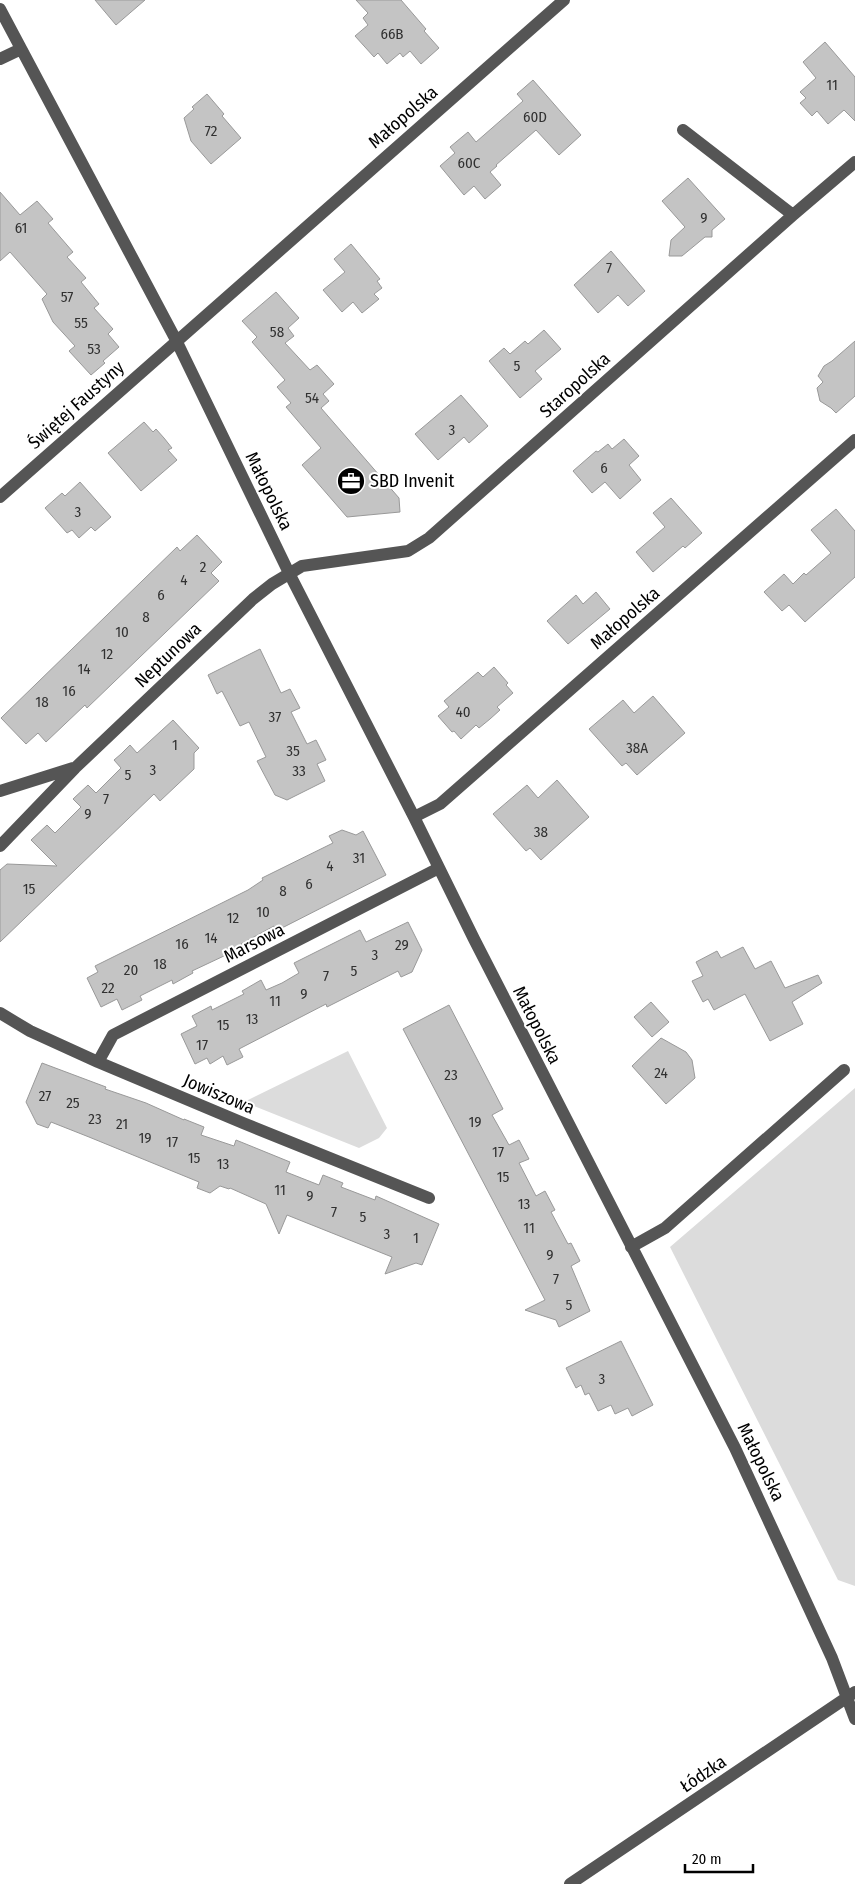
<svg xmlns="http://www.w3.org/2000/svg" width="855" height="1884" font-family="'Fira Sans Condensed',sans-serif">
<rect width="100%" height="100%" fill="#fff"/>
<path fill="#dcdcdc" d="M348 1051 387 1128 379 1138 359 1148 244 1102Z
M855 1088V1586L838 1580 670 1247Z"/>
<path fill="#c4c4c4" stroke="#999" d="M95 0H145L116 25Z
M356 0H401L426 29 424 31 439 48 421 64 410 51 403 57 400 53 387 64 378 53 374 57 355 36 368 25 363 18 368 13Z
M825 42 855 77V121L844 110 828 124 817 111 812 116 800 103 806 98 800 92 816 78 803 62Z
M533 80 581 135 559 155 536 130 496 165 497 166 490 172 501 185 485 199 474 186 464 195 440 166 455 153 450 147 468 132 476 142 523 101 517 94Z
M207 94 224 114 222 116 241 138 211 164 191 141 184 118 194 109 192 107Z
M688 178 725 219 712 230V237H705L682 256H669L671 240 685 227 662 201Z
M0 192 20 215 37 201 53 219 48 223 73 252 67 257 86 278 81 282 99 304 94 308 113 329 108 334 119 347 103 361 105 363 91 375 69 351 75 346 53 322 42 299 47 294 10 252 0 261Z
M351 244 380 279 377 281 382 288 374 294 379 299 362 313 353 302 342 312 323 290 345 272 334 259Z
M611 251 645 291 628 306 618 295 598 313 574 285Z
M276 292 299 318 288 328 294 336 285 343 310 370 317 365 334 384 323 394 329 401 321 408 399 498 400 512 347 517 302 465 321 448 286 407 291 403 277 387 285 380 252 342 257 337 242 321Z
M544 330 561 349 535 371 542 379 520 398 489 361 504 348 510 354 525 341 528 344Z
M855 341V396L836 413 831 408 820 401 817 388 823 382 818 376 824 366 832 361Z
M461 395 488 426 469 443 464 437 438 460 415 434Z
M144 422 153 432 156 429 164 438 172 448 168 450 177 460 141 491 108 453Z
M624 439 639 456 629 465 641 480 620 499 605 482 592 493 573 471 596 451 598 452 608 444 612 449Z
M80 482 111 517 95 531 91 527 79 538 72 530 67 533 45 508 62 493 65 496Z
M671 498 702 533 685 548 683 546 653 572 636 552 665 527 653 513Z
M836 509 855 531V577L805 622 789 605 782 611 764 592 784 574 793 584 804 573 806 575 831 553 811 530Z
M197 535 222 562 211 573 219 581 87 708 85 705 46 742 38 733 26 744 1 718 177 547 180 551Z
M596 592 610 609 568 644 547 621 576 595 583 604Z
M260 649 281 693 290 689 300 708 291 712 307 744 316 740 326 760 317 764 325 781 287 800 275 795 257 761 266 757 249 722 240 726 222 691 217 694 208 675Z
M494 667 508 683 506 685 513 693 497 707 500 710 490 719 479 728 476 725 461 739 454 731 452 732 438 716 449 707 444 701 478 672 483 677Z
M653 696 685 733 637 775 626 763 622 766 589 729 623 700 634 713Z
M173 720 199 748 194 753V769L160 801 154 794 0 942V870L7 864 57 866 31 840 47 825 55 833 81 807 73 799 88 785 96 793 121 768 114 760 121 754 130 745 137 753Z
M557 780 589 817 541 860 530 848 526 851 493 814 527 785 538 798Z
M342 830 356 835 363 831 386 875 276 931 274 926 241 944 243 947 192 971 193 973 173 984 172 980 140 996 142 1000 122 1010 117 999 101 1007 87 978 98 972 95 966 248 890 263 880 262 878 333 843 329 836Z
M408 922 422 950 412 972 401 977 398 971 327 1007 326 1004 239 1049 243 1057 227 1065 223 1056 210 1064 207 1058 195 1064 181 1034 197 1026 192 1016 211 1006 212 1010 244 994 242 991 261 980 266 990 282 983 299 973 294 963 360 930 366 942Z
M743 947 755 969 771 961 785 988 818 975 822 983 792 1002 803 1024 770 1041 745 994 714 1010 708 999 703 1002 692 981 703 976 696 962 717 951 721 958Z
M651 1002 669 1022 652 1037 634 1017Z
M449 1005 503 1109 492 1115 509 1145 519 1140 529 1159 519 1163 536 1196 545 1191 555 1210 551 1212 568 1244 571 1243 580 1261 571 1266 590 1311 559 1327 556 1320 525 1310 545 1300 403 1029Z
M661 1038 686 1052 692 1060 695 1078 666 1104 632 1066Z
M42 1063 106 1087 105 1089 146 1103 184 1120V1119L204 1127 201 1135 234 1146 236 1140 290 1162 286 1172 319 1185 323 1175 343 1183 341 1187 375 1200 376 1196 439 1224 422 1265 416 1263 385 1274 392 1257 287 1215 279 1234 266 1204 230 1188 229 1189 220 1186 210 1193 197 1188 199 1182 89 1137 51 1122 48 1128 37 1124 26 1102Z
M621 1341 653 1405 632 1416 628 1408 615 1414 611 1405 598 1411 589 1393 585 1395 581 1385 576 1388 566 1368Z"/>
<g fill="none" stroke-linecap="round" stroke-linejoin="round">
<path stroke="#555" stroke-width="12" d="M0 9 176 340 289 573 414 817 474 939 735 1448 832 1658 855 1719
M0 59 21 49
M683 130 793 215
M0 497 564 0
M0 791 73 768
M414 817 440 804 855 440
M0 846 75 768 253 599 272 584 302 566 408 551 429 538 793 215 855 162
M0 1013 30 1031 98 1062 243 1123 429 1198
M98 1062 113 1035 439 868
M631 1247 665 1228 844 1070
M570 1884 855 1692"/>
</g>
<defs>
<symbol id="office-disc" viewBox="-11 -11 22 22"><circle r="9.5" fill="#000" stroke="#fff"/><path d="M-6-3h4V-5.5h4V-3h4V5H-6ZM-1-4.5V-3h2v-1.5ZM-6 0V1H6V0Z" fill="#fff"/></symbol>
</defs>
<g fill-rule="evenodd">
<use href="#office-disc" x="335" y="465" width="32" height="32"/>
</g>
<g text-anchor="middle" stroke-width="4" stroke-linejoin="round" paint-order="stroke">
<g font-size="15" fill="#313131">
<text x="392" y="39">66B</text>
<text x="832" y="90">11</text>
<text x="535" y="122">60D</text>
<text x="211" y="136">72</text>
<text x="469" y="168">60C</text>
<text x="704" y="223">9</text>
<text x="21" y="233">61</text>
<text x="609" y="273">7</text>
<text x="67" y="302">57</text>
<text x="81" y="328">55</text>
<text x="277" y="337">58</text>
<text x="94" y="354">53</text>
<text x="517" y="371">5</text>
<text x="312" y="403">54</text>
<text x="452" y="435">3</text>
<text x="604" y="473">6</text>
<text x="78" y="517">3</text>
<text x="203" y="572">2</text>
<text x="184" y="585">4</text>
<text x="161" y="600">6</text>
<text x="146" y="622">8</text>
<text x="122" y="637">10</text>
<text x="107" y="659">12</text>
<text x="84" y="674">14</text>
<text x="69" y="696">16</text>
<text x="42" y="707">18</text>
<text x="463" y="717">40</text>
<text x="275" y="722">37</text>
<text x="175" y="750">1</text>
<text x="637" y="753">38A</text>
<text x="293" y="756">35</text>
<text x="153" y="775">3</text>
<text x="299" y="776">33</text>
<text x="128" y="780">5</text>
<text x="106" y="804">7</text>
<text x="88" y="819">9</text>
<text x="541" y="837">38</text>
<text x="359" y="863">31</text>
<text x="330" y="871">4</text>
<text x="309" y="889">6</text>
<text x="29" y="894">15</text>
<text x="283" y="896">8</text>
<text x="263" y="917">10</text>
<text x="233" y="923">12</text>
<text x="211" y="943">14</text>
<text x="182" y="949">16</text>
<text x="402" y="950">29</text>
<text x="375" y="960">3</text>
<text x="160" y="969">18</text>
<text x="131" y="975">20</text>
<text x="354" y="976">5</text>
<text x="326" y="981">7</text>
<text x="108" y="993">22</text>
<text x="304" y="999">9</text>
<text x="275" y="1006">11</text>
<text x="252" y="1024">13</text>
<text x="223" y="1030">15</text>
<text x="202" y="1050">17</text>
<text x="661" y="1078">24</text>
<text x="451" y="1080">23</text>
<text x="45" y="1101">27</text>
<text x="73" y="1108">25</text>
<text x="95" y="1124">23</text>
<text x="475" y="1127">19</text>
<text x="122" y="1129">21</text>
<text x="145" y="1143">19</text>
<text x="172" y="1147">17</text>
<text x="498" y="1157">17</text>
<text x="194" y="1163">15</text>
<text x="223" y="1169">13</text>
<text x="503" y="1182">15</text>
<text x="280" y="1195">11</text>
<text x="310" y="1201">9</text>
<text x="524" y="1209">13</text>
<text x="334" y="1217">7</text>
<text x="363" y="1222">5</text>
<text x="529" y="1233">11</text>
<text x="387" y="1239">3</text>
<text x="416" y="1243">1</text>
<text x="550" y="1260">9</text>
<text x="556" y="1284">7</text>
<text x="569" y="1310">5</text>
<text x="602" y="1384">3</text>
</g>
<g font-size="18" fill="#000" stroke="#fff">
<text transform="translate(403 117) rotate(-41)" y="6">Małopolska</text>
<text transform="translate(575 385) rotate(-42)" y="6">Staropolska</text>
<text transform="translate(76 405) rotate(-42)" y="6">Świętej Faustyny</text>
<text transform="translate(269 491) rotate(64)" y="6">Małopolska</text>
<text transform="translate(625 618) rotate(-41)" y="6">Małopolska</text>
<text transform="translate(168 655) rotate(-44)" y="6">Neptunowa</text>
<text transform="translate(254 943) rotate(-27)" y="6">Marsowa</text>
<text transform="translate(537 1025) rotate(63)" y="6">Małopolska</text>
<text transform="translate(219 1094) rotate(23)" y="6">Jowiszowa</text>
<text transform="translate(761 1462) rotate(64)" y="6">Małopolska</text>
<text transform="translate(703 1774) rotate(-34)" y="6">Łódzka</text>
</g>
<g font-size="18" fill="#000" stroke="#fff" text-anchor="start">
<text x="370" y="487">SBD Invenit</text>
</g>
</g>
<path d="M685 1864v8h68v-8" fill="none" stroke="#000000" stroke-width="2.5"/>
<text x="692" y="1864" font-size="15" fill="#000000" stroke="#ffffff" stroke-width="4" paint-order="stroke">20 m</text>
</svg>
